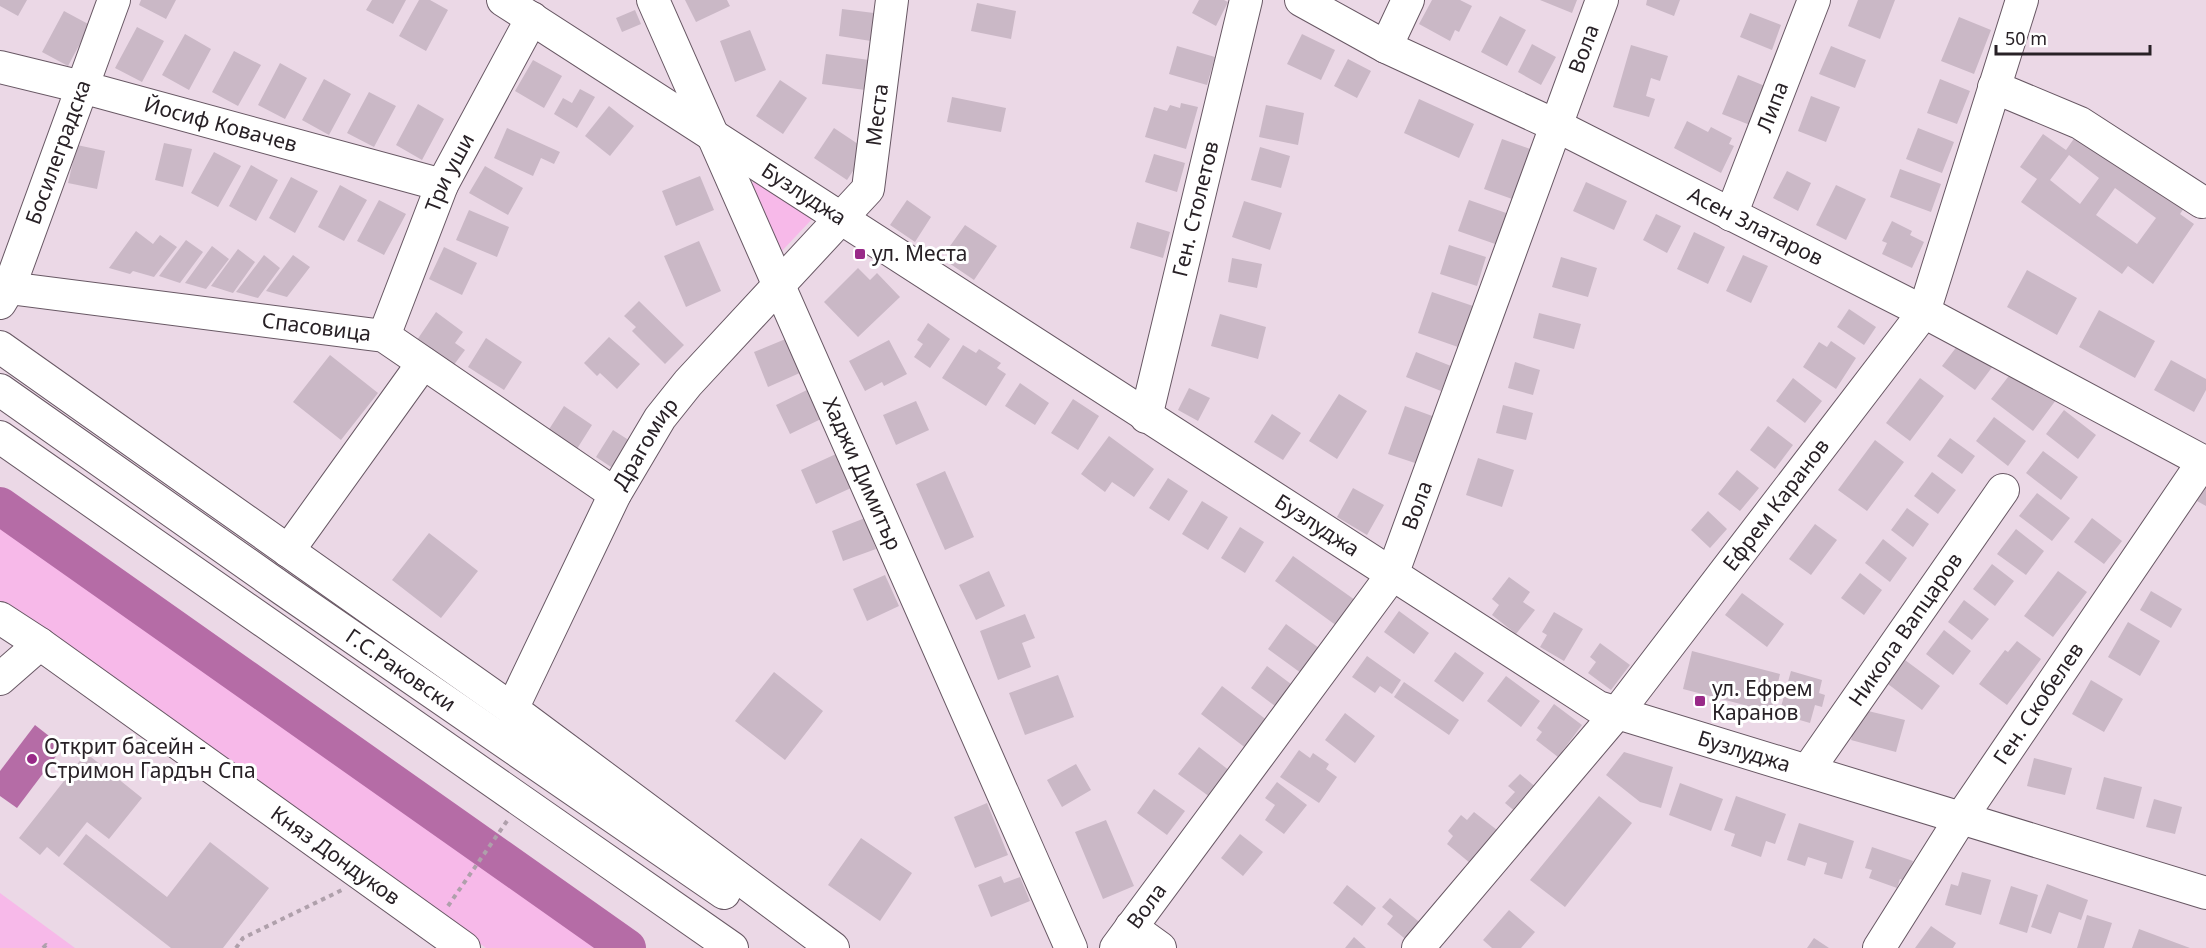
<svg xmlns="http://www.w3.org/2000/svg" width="2206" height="948" font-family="'Noto Sans',sans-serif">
<rect width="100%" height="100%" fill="#ebd8e6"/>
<path fill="#f7b9e9" d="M756 179 814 217 779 254 750 186Z
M0 506 627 948H486L41 629 0 604Z
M0 893 75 948H0Z"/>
<path fill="#b56ca6" d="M35 725 63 747 17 808 0 796V771Z"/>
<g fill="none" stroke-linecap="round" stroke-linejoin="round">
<path stroke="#b56ca6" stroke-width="38" d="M0 506 627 948"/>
</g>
<path fill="#cab8c6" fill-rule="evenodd" d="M0 0H27L18 16 0 6Z
M141 0H176L166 19 139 5Z
M372 0H406L393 24 366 10Z
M419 0H430L448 10 426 51 399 36Z
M685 0H727L730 6 696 22Z
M1199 0H1224L1228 2 1216 26 1192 13Z
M1432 0H1460L1472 6 1459 32 1455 30 1450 41 1419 24Z
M1540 0H1577L1572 13Z
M1647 0H1680L1674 16 1646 5Z
M1858 0H1895L1880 39 1848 26Z
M977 3 1016 11 1011 39 971 31Z
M842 9 874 13 871 41 839 36Z
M635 10 641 24 622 32 616 18Z
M64 11 90 25 68 66 42 52Z
M1750 13 1781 25 1772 50 1740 37Z
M1500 16 1526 30 1507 66 1481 52Z
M1959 17 1991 30 1974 74 1941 61Z
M137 27 164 41 142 82 115 68Z
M750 30 766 70 735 82 720 41Z
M185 34 211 49 189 90 162 75Z
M1302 34 1335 50 1321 80 1287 64Z
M1532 44 1556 57 1541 85 1518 72Z
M1631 45 1668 56 1660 81 1651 78 1646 96 1655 99 1649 117 1613 107Z
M1177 46 1215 57 1207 85 1169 74Z
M1831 46 1866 60 1855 88 1819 74Z
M234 51 261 65 238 106 212 92Z
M826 54 869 60 865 90 822 84Z
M1348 59 1371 71 1357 98 1334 86Z
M533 60 562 76 544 108 515 91Z
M280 63 307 78 285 119 258 105Z
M1738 75 1765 86 1750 125 1722 114Z
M324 79 351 94 329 135 302 120Z
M1940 79 1970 91 1957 124 1927 113Z
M780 80 807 98 783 134 756 116Z
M580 89 595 97 577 128 554 114 563 98 572 103Z
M369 92 396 106 374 147 347 133Z
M1811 96 1840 107 1826 142 1798 131Z
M952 97 1006 108 1001 132 947 122Z
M1419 99 1474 124 1459 158 1404 133Z
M1181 103 1198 107 1186 149 1145 137 1154 107 1167 111 1170 105 1180 108Z
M418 104 444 119 422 160 396 145Z
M1266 105 1304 113 1298 145 1259 137Z
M609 106 634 126 610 156 585 136Z
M1687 121 1708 132 1711 127 1732 138 1729 144 1734 146 1721 173 1674 148Z
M507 128 560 152 554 164 541 158 533 176 494 158Z
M834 128 867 150 847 180 814 158Z
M1918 128 1954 142 1942 173 1906 159Z
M2080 130 2186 205 2180 214 2194 224 2153 284 2128 266 2122 274 2021 202 2037 179 2020 167 2043 134 2066 150ZM2069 155 2099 178 2080 204 2050 180ZM2115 188 2156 218 2137 244 2096 215Z
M1502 139 1533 150 1515 200 1484 189Z
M164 143 192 149 183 187 155 180Z
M77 145 105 151 97 189 68 183Z
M1260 147 1290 156 1281 188 1251 180Z
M214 152 241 166 218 207 191 193Z
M1154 154 1185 163 1177 192 1145 182Z
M251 165 278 180 256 221 229 206Z
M485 166 523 188 508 215 469 193Z
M1900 169 1941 184 1931 212 1890 197Z
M1787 171 1811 183 1798 211 1773 198Z
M700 176 714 210 676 226 662 191Z
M291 177 318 191 295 233 269 218Z
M1586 182 1627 201 1614 230 1573 211Z
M340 185 367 200 344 241 318 227Z
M1836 185 1866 199 1846 240 1816 225Z
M379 200 406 214 384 255 357 241Z
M907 200 931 217 915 242 890 225Z
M1469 200 1509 214 1498 245 1458 231Z
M1244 201 1282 213 1270 250 1232 237Z
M469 210 509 227 497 257 456 240Z
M1656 214 1681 226 1667 253 1643 240Z
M1892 221 1912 231 1910 235 1924 242 1912 268 1882 254 1887 243 1882 241Z
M1137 222 1170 232 1163 258 1130 248Z
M965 225 997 246 974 280 946 261 954 249 950 246Z
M136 231 153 244 160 235 177 247 154 277 133 271 130 274 109 268Z
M1694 232 1725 247 1708 284 1677 269Z
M186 240 203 252 180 283 159 276Z
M699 241 721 291 686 307 664 256Z
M1449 245 1486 257 1477 286 1440 274Z
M212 246 229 259 206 289 185 283Z
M444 247 477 263 462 295 429 279Z
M238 249 255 262 233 293 211 286Z
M264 255 280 268 258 298 236 292Z
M293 255 310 267 287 297 266 291Z
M1743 255 1768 266 1751 303 1726 291Z
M1561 257 1597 268 1588 297 1552 287Z
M1232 258 1262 264 1257 288 1228 282Z
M858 268 870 280 877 273 900 297 858 337 824 302Z
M2027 270 2077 298 2057 335 2007 307Z
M1432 292 1473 306 1458 347 1418 333Z
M639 301 684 345 665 364 632 331 636 327 624 316Z
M1849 309 1876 327 1864 345 1837 327Z
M2099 310 2155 341 2135 378 2079 347Z
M436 312 463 332 455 343 465 350 453 366 417 340Z
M1539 313 1581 324 1574 349 1533 338Z
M1220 314 1266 327 1258 359 1211 346Z
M928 323 950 339 930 368 914 357 923 344 917 340Z
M609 337 640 364 617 389 600 373 597 376 584 363Z
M486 338 522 362 504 390 468 367Z
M788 338 802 372 768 387 754 352Z
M889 340 907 374 884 386 882 382 865 391 849 361Z
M1831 341 1856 358 1836 389 1803 367 1819 342 1827 347Z
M1961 341 1993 366 1975 390 1942 366Z
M963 345 976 353 979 349 1001 363 997 368 1006 374 986 406 942 378Z
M1416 352 1451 366 1441 391 1406 377Z
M330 355 378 393 341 440 293 402Z
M2171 360 2206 379V390L2194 412 2154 390Z
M1515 362 1540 370 1533 395 1508 388Z
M2015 368 2056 400 2033 431 1991 399Z
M1793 378 1822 401 1805 423 1776 401Z
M1920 378 1944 396 1910 441 1886 423Z
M1020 383 1049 403 1035 425 1005 406Z
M1189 388 1210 398 1198 421 1178 410Z
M807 390 821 419 790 434 776 405Z
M1339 394 1367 411 1337 459 1309 441Z
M1073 399 1099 416 1078 450 1051 433Z
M916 401 929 430 896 445 883 415Z
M1503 405 1533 413 1526 440 1496 433Z
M564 406 592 425 575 452 546 434Z
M1405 406 1435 417 1418 464 1388 454Z
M2064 410 2096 435 2078 459 2046 434Z
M1272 414 1301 433 1283 460 1254 442Z
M1994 417 2026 441 2008 466 1976 441Z
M1768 426 1793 445 1775 469 1750 450Z
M613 430 638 446 620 473 596 457Z
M1109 436 1154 469 1134 497 1112 482 1105 492 1081 474Z
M1950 438 1975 456 1962 474 1937 456Z
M1875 440 1904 462 1867 511 1838 490Z
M2043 451 2078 477 2061 500 2026 473Z
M836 454 851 488 816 504 801 470Z
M1478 458 1514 470 1502 507 1466 495Z
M1737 470 1759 488 1740 511 1718 494Z
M945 471 974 537 945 550 916 484Z
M1932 472 1956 490 1938 514 1914 496Z
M1168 478 1188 491 1169 521 1149 508Z
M2206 486V506L2197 501Z
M1353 488 1384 505 1367 535 1337 517Z
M2037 493 2070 518 2052 541 2019 516Z
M1202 501 1228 517 1208 550 1182 534Z
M1907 508 1929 524 1913 547 1891 530Z
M1708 511 1727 529 1710 548 1691 530Z
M865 518 876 549 843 561 832 531Z
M2092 518 2122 541 2104 564 2074 542Z
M1815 524 1837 540 1811 575 1789 559Z
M1240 527 1264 542 1245 573 1221 558Z
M2016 529 2044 551 2026 575 1997 554Z
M429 533 478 571 441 618 392 580Z
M1883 539 1907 558 1890 582 1865 563Z
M1293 556 1355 600 1337 626 1275 581Z
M1992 564 2014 581 1995 606 1973 589Z
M989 571 1005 606 976 620 959 585Z
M2058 571 2087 592 2053 637 2024 616Z
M1860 573 1882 590 1864 615 1841 598Z
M885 575 899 606 867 621 853 589Z
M1509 577 1530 592 1523 602 1535 610 1516 634 1492 615 1499 605 1492 599Z
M2151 591 2182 609 2171 628 2140 610Z
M1742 593 1784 624 1767 647 1725 615Z
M1964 600 1989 619 1972 640 1948 622Z
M1399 611 1429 633 1414 654 1384 632Z
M1554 612 1583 629 1564 661 1540 647 1547 635 1542 632Z
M1025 614 1035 638 1022 643 1031 667 998 680 980 631Z
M2128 622 2160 641 2140 676 2108 657Z
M1286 624 1319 648 1301 673 1268 649Z
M1944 630 1971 651 1953 675 1926 654Z
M2017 641 2041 659 2007 705 1979 684 2005 650 2008 652Z
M1600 643 1630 665 1611 690 1588 673 1596 662 1590 657Z
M1692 651 1780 674 1771 712 1683 689Z
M1455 652 1484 673 1463 702 1434 681Z
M1367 656 1401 680 1392 694 1380 686 1375 693 1352 677Z
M1905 660 1940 686 1922 710 1888 684Z
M1267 666 1291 684 1275 706 1251 688Z
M1791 671 1822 680 1819 693 1825 695 1822 707 1815 705 1810 723 1779 714Z
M774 672 823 711 785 760 735 721Z
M1058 675 1074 717 1025 735 1009 693Z
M1506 676 1540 701 1521 727 1487 701Z
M2091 680 2123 699 2104 732 2072 714Z
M1404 682 1459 720 1449 735 1394 697Z
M1222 686 1268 721 1247 749 1201 714Z
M1554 704 1582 725 1558 757 1536 740 1542 732 1537 728Z
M1860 709 1905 720 1896 752 1851 740Z
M1345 713 1375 736 1355 763 1325 740Z
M1199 747 1230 771 1210 797 1178 774Z
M1299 750 1310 758 1313 753 1329 764 1326 769 1337 777 1319 803 1280 777Z
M1624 752 1673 767 1661 808 1640 802 1606 775Z
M86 753 142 798 109 839 87 822 59 857 47 847 40 855 19 838Z
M2034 758 2072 768 2065 795 2027 786Z
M1076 764 1091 790 1062 807 1047 780Z
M1520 774 1538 789 1517 813 1505 803 1515 792 1508 786Z
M2104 777 2142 787 2134 819 2096 809Z
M1277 782 1307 805 1284 834 1265 820 1275 805 1265 798Z
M1680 783 1723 799 1711 831 1669 815Z
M1154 789 1185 811 1167 835 1137 813Z
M1599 796 1632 823 1565 907 1530 880Z
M1736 796 1786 814 1775 844 1766 841 1761 857 1731 846 1735 834 1724 830Z
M2154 799 2182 807 2175 834 2146 827Z
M987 803 1008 855 975 868 954 817Z
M1474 812 1497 830 1470 863 1447 844 1453 836 1448 831 1461 815 1467 820Z
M1106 820 1134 886 1103 899 1075 832Z
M1799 823 1854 841 1842 879 1824 874 1827 863 1808 857 1805 866 1787 860Z
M86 834 167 897 210 842 269 888 223 948H171L63 864Z
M1240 834 1263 852 1243 876 1221 858Z
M861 838 912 873 880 921 828 885Z
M1872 847 1913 861 1905 881 1900 879 1897 888 1869 878 1872 870 1865 868Z
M1962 872 1991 880 1981 915 1945 905 1951 884 1958 886Z
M1001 876 1004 883 1020 877 1030 901 991 917 978 885Z
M2047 884 2088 900 2081 920 2059 912 2051 934 2031 927Z
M1347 885 1376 908 1362 926 1333 903Z
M2011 886 2038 895 2027 933 1999 924Z
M1390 898 1423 925 1409 942 1387 924 1393 916 1382 907Z
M1509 910 1535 932 1521 948H1492L1483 940Z
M2087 915 2112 923 2104 948H2077Z
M1931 926 1956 943 1953 948H1915Z
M2139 929 2190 948H2132Z
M1354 937 1366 948H1345Z
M1814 938 1829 948H1807Z"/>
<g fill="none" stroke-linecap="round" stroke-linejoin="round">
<defs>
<g id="minor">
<path id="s1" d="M503 0 1598 707 2206 893"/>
<path id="s2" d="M653 0 1071 948"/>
<path id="s3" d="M1301 0 1386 47 1557 126 1924 312 2206 463"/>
<path d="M1386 47 1408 0"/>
<path id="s4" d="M0 67 82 87 442 185"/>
<path d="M1994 87 2080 123 2202 202"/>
<path id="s5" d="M1731 215 1814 0"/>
<path id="s6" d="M9 288 384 336 615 494"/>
<path id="s7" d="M0 303 9 288 114 0"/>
<path id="s8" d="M384 336 442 185 532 18"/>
<path d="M0 347 512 709 833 948"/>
<path id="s9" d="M0 390 284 590 724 893"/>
<path id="s10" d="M1146 417 1246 0"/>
<path d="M0 437 732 948"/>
<path d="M288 551 423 363"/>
<path id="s11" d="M0 618 40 644 464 948"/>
<path d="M0 679 40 644"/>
<path id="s12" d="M512 709 615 494 660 418 688 383 868 189 892 0"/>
<path id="s13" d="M1808 770 2003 490"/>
<path d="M1131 927 1160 948"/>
<path id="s14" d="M1116 948 1392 575 1602 0"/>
<path id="s15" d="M1418 948 1617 713 1924 312 2022 0"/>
<path id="s16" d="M1879 948 1961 818 2203 462"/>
</g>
</defs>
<use href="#minor" stroke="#685864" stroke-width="34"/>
<path stroke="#afa0ab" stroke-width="4" stroke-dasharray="4.5 4.5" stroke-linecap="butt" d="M448 906 507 821
M43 948 46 945 49 948
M236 948 243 938 342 890"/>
<use href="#minor" stroke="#fff" stroke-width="32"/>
</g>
<g fill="#992988" stroke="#fff" stroke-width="2">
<rect x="854" y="248" width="12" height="12" rx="3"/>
<rect x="1694" y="695" width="12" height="12" rx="3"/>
<circle cx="32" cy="759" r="6"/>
</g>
<g text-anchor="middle" stroke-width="6" stroke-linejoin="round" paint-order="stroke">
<g font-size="21" fill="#282126" stroke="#fff">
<text dy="7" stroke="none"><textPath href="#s14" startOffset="1024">Вола</textPath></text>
<text dy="7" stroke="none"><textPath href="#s5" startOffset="116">Липа</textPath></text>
<text dy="7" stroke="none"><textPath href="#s12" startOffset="711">Места</textPath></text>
<text dy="7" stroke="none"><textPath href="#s4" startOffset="228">Йосиф Ковачев</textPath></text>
<text dy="7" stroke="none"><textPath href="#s7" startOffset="162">Босилеградска</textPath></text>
<text dy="7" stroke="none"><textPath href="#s8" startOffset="176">Три уши</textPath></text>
<text dy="7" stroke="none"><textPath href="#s1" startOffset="358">Бузлуджа</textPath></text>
<text dy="7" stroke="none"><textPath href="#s10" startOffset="214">Ген. Столетов</textPath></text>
<text dy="7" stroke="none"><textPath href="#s3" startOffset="508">Асен Златаров</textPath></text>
<text dy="7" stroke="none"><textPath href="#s6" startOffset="310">Спасовица</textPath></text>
<text dy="7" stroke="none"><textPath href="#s12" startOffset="297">Драгомир</textPath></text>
<text dy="7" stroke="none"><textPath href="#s2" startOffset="518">Хаджи Димитър</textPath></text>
<text dy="7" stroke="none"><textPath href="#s14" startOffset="538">Вола</textPath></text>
<text dy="7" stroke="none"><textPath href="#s15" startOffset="570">Ефрем Каранов</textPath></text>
<text dy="7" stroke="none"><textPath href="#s1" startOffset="969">Бузлуджа</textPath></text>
<text dy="7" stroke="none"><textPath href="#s13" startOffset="171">Никола Вапцаров</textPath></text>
<text dy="7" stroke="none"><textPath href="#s9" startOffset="489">Г.С.Раковски</textPath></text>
<text dy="7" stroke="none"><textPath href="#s16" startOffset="292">Ген. Скобелев</textPath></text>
<text dy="7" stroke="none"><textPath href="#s1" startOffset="1456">Бузлуджа</textPath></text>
<text dy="7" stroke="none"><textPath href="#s11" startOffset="411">Княз Дондуков</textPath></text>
<text dy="7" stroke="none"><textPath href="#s14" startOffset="52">Вола</textPath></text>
</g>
<g font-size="21" fill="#282126" stroke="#fff" text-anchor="start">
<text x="872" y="261">ул. Места</text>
<text x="1712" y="696">ул. Ефрем<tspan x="1712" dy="24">Каранов</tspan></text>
<text x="44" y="754">Открит басейн -<tspan x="44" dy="24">Стримон Гардън Спа</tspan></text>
</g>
</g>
<path d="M1996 45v9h154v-9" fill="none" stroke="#282126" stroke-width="3"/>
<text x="2005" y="45" font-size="18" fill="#282126" stroke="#ffffff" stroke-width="4.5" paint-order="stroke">50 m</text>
</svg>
